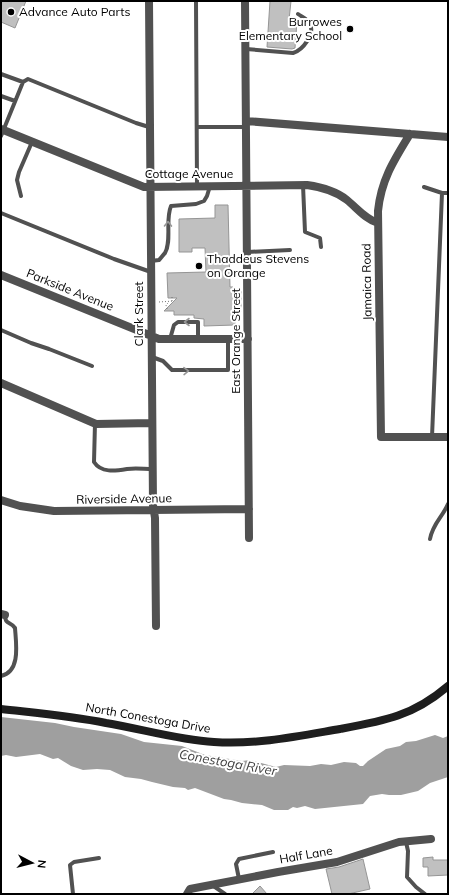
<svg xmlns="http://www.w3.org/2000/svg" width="449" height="895" font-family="Mulish,sans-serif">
<rect width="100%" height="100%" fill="#fff"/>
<path fill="#9f9f9f" d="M1 717 55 723 74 727 121 734 144 742 182 746 205 755 242 761 250 760 276 767 284 765 310 766 321 764 331 765 344 762 356 763 360 766H363L368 761 386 749 400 746 406 742 416 741 435 735 443 738 448 736V777L430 783 418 791 401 795H389L382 794 370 796 363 804 315 809 305 806 297 808 293 807 288 810H274L262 805 242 803 231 800 224 799 195 788 188 790 185 788 173 787 152 782 141 779 125 777 110 770 97 769 83 770 71 766 58 758 53 759 40 754 16 757 6 755 1 756Z"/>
<path fill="#c0c0c0" stroke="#959595" d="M1 1H26L15 28 1 22Z
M270 1H291L289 20 297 21 295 48 292 49 267 47Z
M215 205H228L230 287H233V290L241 291V312H235V325L204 326V319L194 318V315H174V311H164L177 298H168L167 273 206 272 205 248H192V252H179V219L215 218Z
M433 857V860H448V875L428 876V867H423V858Z
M363 859 370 889 348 894H332L326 869 339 867Z
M260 886 267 894H252Z"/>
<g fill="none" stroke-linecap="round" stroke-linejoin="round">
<path stroke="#737373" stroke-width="1" stroke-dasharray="1 2" stroke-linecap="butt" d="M172 301V296
M159 302 174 301
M167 309 166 305 169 302"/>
<path stroke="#515151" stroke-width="4" d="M196 1 197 187
M246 49 293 53C303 50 315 34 310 24 308 19 302 17 298 14
M1 74 23 82
M1 96 15 101
M197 127H246
M1 136 23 82 28 79 136 123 149 127
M303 185 305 232 320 238 321 247
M424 187 442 193
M21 196 17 180 19 172 32 142
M1 213 114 259 151 272
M248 252 290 250
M151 261 159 260C161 258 163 255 165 253 172 241 165 220 171 206L196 204 204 201 207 196 210 186
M1 330 31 343 49 349 92 366
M170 339 174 325 178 322H198V339
M152 357 163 361 172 370H228V339
M95 423 94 462C101 473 115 471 127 469 135 468 144 469 153 469
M432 437 442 193H448
M430 539C433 523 442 518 448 504
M1 676C21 672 16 643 15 628 10 621 5 625 5 615
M406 842 408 851 407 877 416 887 425 894
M239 879 236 864 239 859 273 852
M212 885 225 894
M73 894 70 865 74 862 99 858"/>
<path stroke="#515151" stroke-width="8" d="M149 1 153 505 155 518 156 626
M245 1 249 538
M246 121 448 137
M1 129 144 187 307 185C321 187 336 191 347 200 357 208 365 219 378 223
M410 134C394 160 381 180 378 211L381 437H448
M1 275 159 339H248
M1 383 96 424 152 423
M1 500 20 506 54 511 249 509
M1 614 5 615
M187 894 190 889 278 872 337 862 399 842 431 839"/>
<path stroke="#1e1e1e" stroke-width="8" d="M1 709C36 713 71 716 106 723 142 729 178 740 214 742 256 745 299 736 340 729 384 721 413 716 448 686"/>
</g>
<defs><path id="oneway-chevron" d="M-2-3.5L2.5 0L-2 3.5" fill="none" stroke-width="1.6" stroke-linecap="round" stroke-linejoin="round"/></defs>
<g stroke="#979797">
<use href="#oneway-chevron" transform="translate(168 224) rotate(-89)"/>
<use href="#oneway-chevron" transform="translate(187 322) rotate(-180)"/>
<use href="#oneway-chevron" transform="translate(186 371) rotate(-1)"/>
</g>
<g fill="#000" stroke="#fff" stroke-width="1.5">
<circle cx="11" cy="12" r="4"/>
<circle cx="350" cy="29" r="4"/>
<circle cx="199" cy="266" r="4"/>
</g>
<g text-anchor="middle" stroke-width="4" stroke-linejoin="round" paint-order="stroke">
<g font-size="12" fill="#000" stroke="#fff" text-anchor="start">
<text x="19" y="16">Advance Auto Parts</text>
<text x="342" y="26" text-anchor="end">Burrowes<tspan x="342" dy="14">Elementary School</tspan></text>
<text x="207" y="263">Thaddeus Stevens<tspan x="207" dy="14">on Orange</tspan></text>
</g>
<g font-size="12" fill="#000" stroke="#fff">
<text x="189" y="178">Cottage Avenue</text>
<text transform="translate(367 282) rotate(-91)" y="4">Jamaica Road</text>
<text transform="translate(70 290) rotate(22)" y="4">Parkside Avenue</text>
<text transform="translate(139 314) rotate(-90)" y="4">Clark Street</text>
<text transform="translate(236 341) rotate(-90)" y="4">East Orange Street</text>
<text transform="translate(124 499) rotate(-1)" y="4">Riverside Avenue</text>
<text transform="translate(148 718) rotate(10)" y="4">North Conestoga Drive</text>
<text transform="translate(306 855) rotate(-10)" y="4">Half Lane</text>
</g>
<g font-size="13" font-style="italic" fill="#404040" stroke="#fff">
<text transform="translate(228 762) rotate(10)" y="5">Conestoga River</text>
</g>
</g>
<rect width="449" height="895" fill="none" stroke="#000000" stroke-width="4"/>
<g transform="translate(32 863) rotate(97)" stroke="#ffffff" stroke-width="3" paint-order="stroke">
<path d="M0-3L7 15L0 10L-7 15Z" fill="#000000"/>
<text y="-6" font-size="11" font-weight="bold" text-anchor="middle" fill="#000000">N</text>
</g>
</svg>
